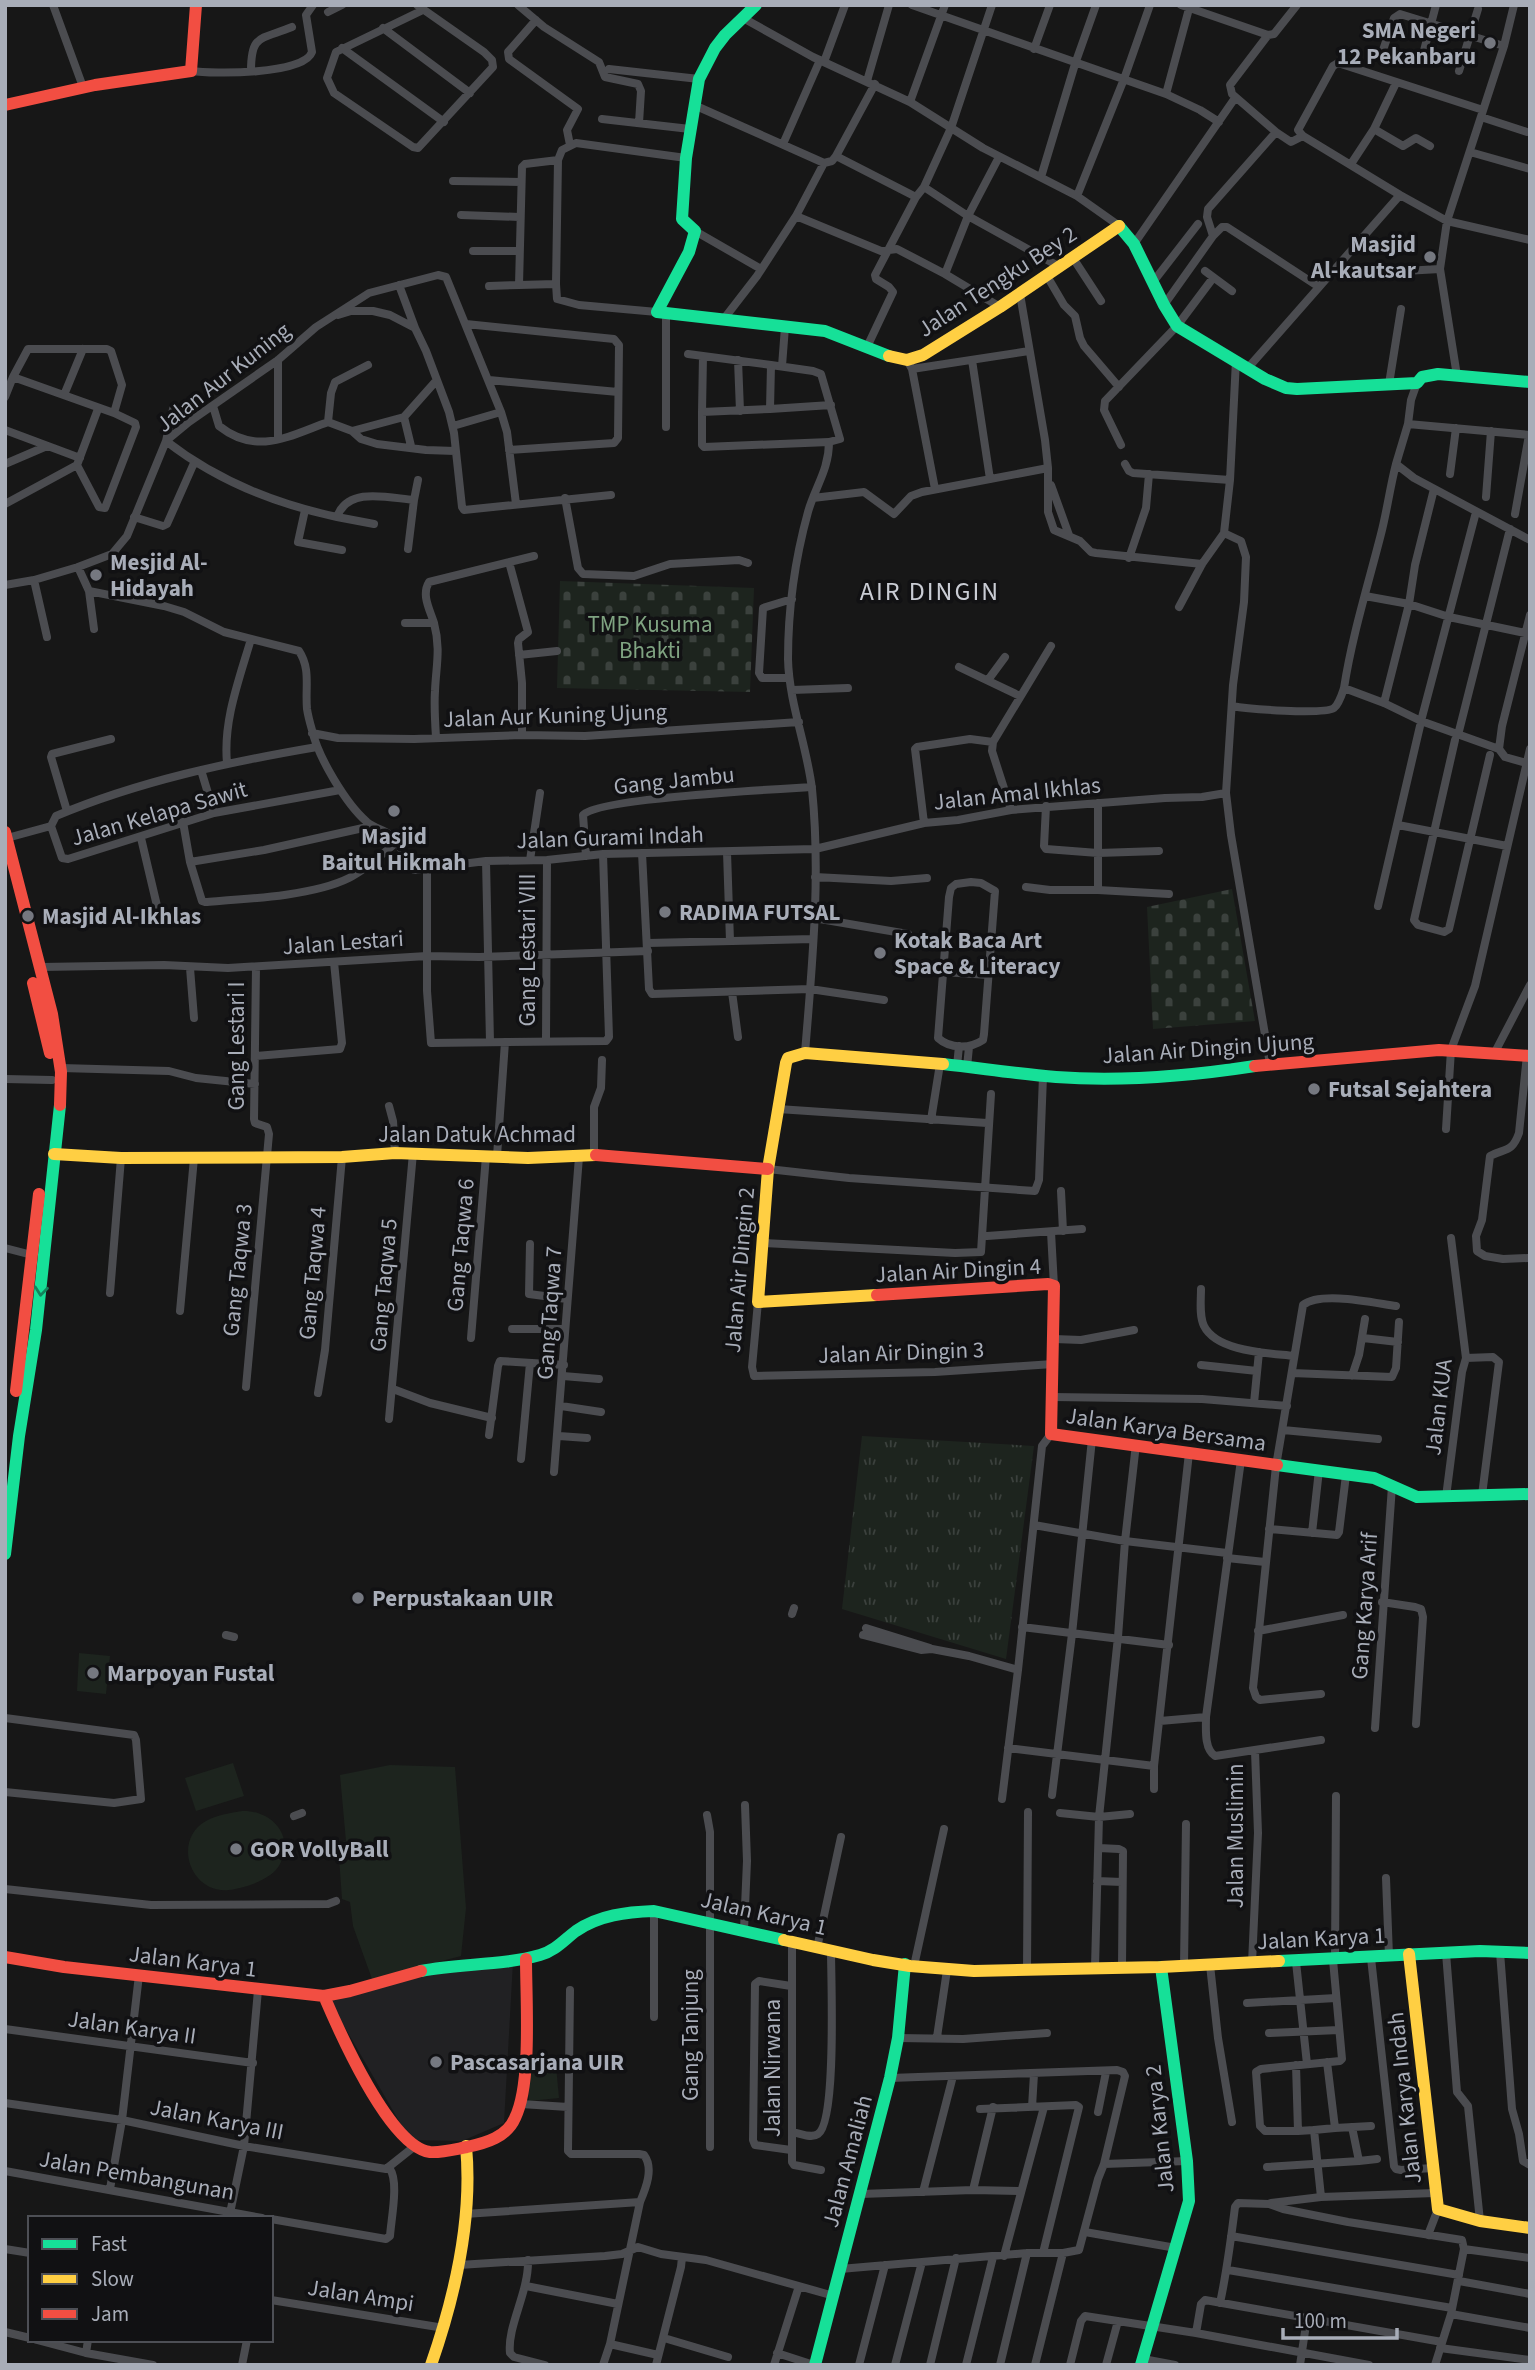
<svg xmlns="http://www.w3.org/2000/svg" width="1535" height="2370" font-family="'Source Sans 3',sans-serif">
<defs>
<pattern id="grass-tufts" width="24" height="20" patternUnits="userSpaceOnUse" patternTransform="scale(1.75)"><rect width="24" height="20" fill="#1d241e"/><path d="M3 7l-1-3M5 7V3M7 7l1-3M15 17l-1-3M17 17v-4M19 17l1-3" fill="none" stroke="#3b413d"/></pattern>
<pattern id="cemetery-stones" width="16" height="16" patternUnits="userSpaceOnUse" patternTransform="scale(1.75)"><rect width="16" height="16" fill="#1d241e"/><path d="M2 7V4a2 2 0 0 1 4 0v3zM10 15v-3a2 2 0 0 1 4 0v3z" fill="#3b413d"/></pattern>
</defs>
<rect width="100%" height="100%" fill="#171717"/>
<path fill="#212123" d="M513 1962 504 2123 462 2141 410 2140 329 2000 426 1970Z"/>
<path fill="url(#grass-tufts)" d="M862 1436 1034 1446 1006 1659 842 1609Z"/>
<path fill="url(#cemetery-stones)" d="M560 581 754 588 750 692 557 688Z
M1232 889 1255 1021 1153 1029 1147 907Z"/>
<path fill="#1d241e" d="M79 1653 110 1656 106 1694 77 1691Z
M233 1763 244 1796 196 1811 185 1778Z
M390 1765 455 1767 466 1908 461 1956 372 1979 353 1926 350 1902 342 1899 338 1843 346 1841 340 1775Z
M242 1811C271 1810 295 1835 280 1864 273 1879 245 1888 229 1890 190 1894 172 1840 206 1821 216 1815 231 1813 242 1811Z
M556 2066 559 2098 529 2101 526 2069Z"/>
<g fill="none" stroke-linecap="round" stroke-linejoin="round">
<path stroke="#4b4c50" stroke-width="8" d="M53 5 83 87
M417 5 484 52 492 60 493 67 418 148 413 147 334 93 327 78 336 52 423 10
M518 5 544 27 599 62 605 77 638 84 641 91 639 123
M912 5 1166 94 1200 110 1219 122
M1181 5 1268 35
M1297 5 1274 34 1268 35 1230 85 1232 94 1276 132 1208 209 1207 217 1213 236 1222 227H1227L1319 287
M328 12 342 5
M743 18 813 57 910 102 983 148 1077 196 1118 225
M536 20 508 52 509 59 578 109 567 130 570 145
M383 28 470 93
M342 48 444 122
M1034 49 1050 5
M1383 50 1394 18 1400 14 1504 46
M1422 58 1436 5
M824 62 845 5
M609 69 699 79
M191 71C213 74 304 75 312 52L306 15 313 5
M251 71C251 34 260 40 292 27
M1459 71 1478 9
M867 81 889 5
M875 84 836 156 832 161 824 163 796 216 881 251 897 249 945 274 1000 307
M1166 94 1190 5
M910 102 945 5
M694 105 824 163
M1483 110 1338 63 1333 66 1298 130 1303 136 1400 195 1447 221 1530 240
M1481 117 1527 132
M602 119 690 129
M1374 129 1403 146 1416 138 1430 146
M1276 132 1291 142 1303 136
M783 144 820 60
M1470 152 1530 169
M836 156 916 197 924 187 951 128 992 5
M1351 164 1374 129 1396 83
M1041 177 1075 64 1096 5
M453 181 521 182
M924 187 968 216 1060 267
M1077 196 1124 79 1150 5
M461 215 519 217
M695 231 761 269
M1134 244 1235 98
M473 251H519
M1073 258 1101 301
M1205 271 1232 291
M1386 272 1440 269
M945 274 968 216 999 157
M1047 276 1064 305 1075 316 1080 338 1084 346 1119 387
M1153 282 1198 224
M556 284 558 160
M399 285 415 328
M489 286 519 285
M1020 294 1045 440 1048 468V512L1054 530 1080 541 1091 552 1096 553 1202 564
M1164 305 1213 236
M657 312 579 305 557 299 556 284 519 285 522 167 525 164 558 160 562 150 576 143 686 158
M338 315 351 311H373L390 315 415 328 426 351 449 412 454 433 462 507 464 510 611 495
M723 320 757 276 796 216
M466 324 614 339 619 345 618 438 614 443 509 450
M867 347 893 292 889 287 876 279 875 275 916 197
M688 354 771 365 770 409 702 412V445L704 447 829 442 840 439 821 374 813 371 771 365
M278 360V438
M738 360 740 411
M907 360 912 369 1029 351
M972 360 990 479
M782 366 785 327
M912 369 935 489
M1247 369 1400 195
M1457 376 1440 269 1447 221 1504 46 1514 5
M13 377 114 413 135 423 136 427 105 508 99 507 77 465
M489 380 618 392
M1417 383 1411 400 1408 424 1396 464 1414 478 1530 540
M1389 384 1401 309
M64 395 83 349
M5 397 13 377 28 349H107L111 351 122 385 114 413
M213 406 219 426C257 456 289 436 328 422L352 431 361 439 377 444 426 450 455 451
M173 409 166 441C216 480 276 504 337 517 348 486 389 498 414 500L418 480
M770 409 831 405
M702 412 703 356
M404 417 411 446
M328 422 331 393 335 382 368 365
M1408 424 1530 435
M453 426 501 412
M666 427V314
M5 430 80 458
M352 431 404 417 436 381
M1121 445 1104 410 1105 401 1177 326 1213 278
M5 464 47 446
M1125 464 1129 471 1133 473 1230 480
M1450 474 1456 428
M1051 485 1069 535
M1486 497 1491 431
M565 498 578 568 583 574 634 576 670 564 739 560 748 563
M813 498 864 492 894 514 911 496 922 492 1048 468
M5 504 77 465 98 409
M305 510 298 542 342 550
M1515 514 1529 435
M134 517 163 526 167 524 194 463
M337 517 374 524
M1224 533 1241 541 1246 557 1244 602 1233 685 1226 793 1231 835 1270 1064
M408 549 414 500
M1129 558 1146 508 1149 474
M509 562 528 632 519 639 518 643 522 683V735
M78 567 89 591 164 606 184 612 224 632 299 651C311 669 305 688 307 709 308 716 310 723 312 730 318 757 346 804 367 822 377 830 391 831 398 843 404 853 404 862 414 870L486 861 547 860 603 854 815 849 924 823 958 820 1011 810 1165 798 1202 797 1226 793
M34 580 47 637
M5 585 34 580 78 567 112 554 127 536 166 441 189 422 278 360 316 327 369 293 438 275 446 277 501 412 507 432 516 504
M89 591 94 629
M1365 596 1409 604 1449 617 1525 633
M1179 607 1202 564 1224 533 1230 480 1236 360
M405 623H434C441 649 436 666 435 691 434 706 435 722 436 737
M434 623C430 610 421 595 429 582L534 556
M519 655 557 651
M959 667 1020 696
M789 678H762L759 673 763 608 792 599
M988 680 1005 657
M1344 688C1352 636 1368 585 1381 534 1387 511 1390 487 1396 464
M792 690 848 688
M1384 703 1409 604 1415 565 1434 489
M1232 706C1247 709 1323 715 1334 708 1339 704 1342 694 1344 688L1384 703 1421 721 1499 749 1505 757 1526 763
M1421 721 1476 512
M312 733 338 738 414 739 522 735 585 736 799 722
M1458 735 1510 529
M1455 740 1414 920 1418 925 1444 932 1449 929 1490 755
M1499 749 1502 726 1530 615
M227 763C223 721 239 680 251 639
M201 770 214 813
M1098 803V890L1169 894
M1046 806 1044 846 1046 849 1098 853 1159 851
M1011 810 992 751 993 742 1051 646
M67 811 51 757 52 754 111 739
M183 822 190 862 202 901 205 902C247 899 313 896 349 878 367 869 382 854 397 842
M924 823 915 749 917 747 970 739 993 742
M1398 825 1507 846
M51 826 62 858 68 859 214 813 340 790
M7 838 51 826 56 816C139 781 229 762 317 747
M141 838 158 910
M727 852 730 941
M642 853 649 989 652 994 810 989 884 1000
M586 856 583 815C597 798 780 789 812 787
M530 860 540 793
M486 861 490 1042
M190 862 264 850 372 826
M427 870V991L431 1043 606 1041 609 1037 603 854
M815 877 891 881 927 878
M971 882 981 883 995 891 984 1034 983 1040C970 1049 950 1049 938 1038L949 897 951 888 956 884Z
M1026 887 1050 890H1098
M1378 906 1420 726
M814 918 908 934
M648 943 813 939
M41 967 164 965 228 968 427 956 479 957 648 951
M190 968 194 1018
M943 972 989 975
M732 992 738 1037
M546 1040 547 860
M1495 1052 1530 985
M805 1053C812 966 821 877 812 789 807 746 789 703 788 659 788 611 795 559 808 512 815 487 829 470 829 442
M1527 1055 1519 1133C1512 1153 1505 1148 1490 1156L1482 1220 1476 1236 1477 1251 1485 1256 1503 1259 1528 1258
M256 1056 340 1049 342 1043 334 962
M957 1066 959 1046
M967 1067 969 1047
M61 1068 169 1071 196 1078 255 1084
M5 1079 52 1080
M389 1106 393 1121 395 1153
M778 1109 987 1123
M931 1120 940 1064
M1446 1129 1451 1050 1475 986 1530 749
M594 1155V1107L601 1088 602 1060
M497 1156 505 1042
M768 1169 849 1178 1035 1191 1039 1180 1043 1076
M1061 1191 1063 1231
M1051 1232 1054 1286
M987 1236 1082 1229
M764 1243 955 1253 981 1252 991 1094
M530 1244 529 1294 567 1299
M5 1248 32 1255
M1201 1289C1201 1300 1199 1316 1204 1326 1217 1352 1269 1353 1294 1356
M110 1293 121 1158
M758 1302 752 1367 754 1376 935 1372 1053 1364
M180 1311 194 1158
M512 1329H565
M471 1338 486 1156
M1363 1338 1398 1342
M1054 1339 1081 1340 1134 1330
M1466 1358 1493 1357 1499 1362 1482 1495
M1201 1365 1257 1371
M1292 1373 1392 1377 1396 1368 1399 1322
M563 1376 599 1379
M1352 1376 1359 1355 1365 1319
M246 1387 269 1134 267 1127 255 1123 254 1119 256 967
M393 1389 430 1403 492 1418
M318 1393 325 1350 342 1157
M1052 1397 1202 1399 1287 1406
M1254 1403 1259 1352
M561 1406 601 1412
M389 1419 413 1153
M1283 1430 1378 1439
M489 1435 498 1366 500 1361 564 1365
M559 1436 587 1438
M521 1459 530 1363
M1241 1460 1206 1717C1206 1729 1204 1749 1215 1756L1321 1740
M554 1472 579 1157
M1446 1497 1462 1372 1466 1358 1451 1238
M1034 1525 1125 1541 1227 1553
M1269 1529 1337 1535 1339 1532 1346 1475
M1312 1533 1319 1470
M1227 1558 1265 1562
M1382 1602 1415 1607 1421 1609 1423 1617 1416 1724
M792 1614 794 1608
M1022 1627 1169 1645
M866 1628 930 1648
M1258 1631 1343 1615
M226 1635 234 1637
M863 1635 921 1650 932 1649 969 1656 1018 1670
M1321 1694 1260 1700 1256 1697 1253 1688 1276 1466 1303 1305C1321 1291 1374 1303 1396 1306
M5 1718 134 1735 136 1740 141 1799 114 1803 5 1792
M1160 1721 1206 1717
M1375 1728 1392 1486
M1008 1748 1154 1766
M1154 1789V1766L1189 1453
M1052 1795 1072 1634 1092 1439
M1002 1799 1018 1670 1042 1446 1051 1434
M1060 1813 1099 1817 1130 1814
M707 1815 710 1832V2147
M294 1816 302 1813
M1099 1848 1119 1849 1123 1851 1122 1966
M1386 1878 1389 1956
M1097 1881 1122 1882
M5 1889 151 1905 328 1904 336 1901
M744 1930 747 1861 745 1805
M792 1942V2162L794 2165 821 2170
M817 1948 841 1837
M1500 1952 1512 2109 1519 2134 1523 2161 1530 2165
M1446 1953 1457 2092 1468 2106 1480 2221
M1371 1958 1394 2166 1396 2169 1401 2170 1433 2168
M1335 1960 1336 1796
M1296 1962 1307 2064
M1252 1963 1258 1833 1255 1751
M1184 1965 1186 1824
M1210 1965 1218 2038 1232 2122
M914 1966 944 1829
M1095 1967 1099 1817 1118 1637 1125 1541 1136 1444
M1027 1970 1028 1812
M791 1986 759 1981 755 1984 753 2140 755 2145 791 2150
M570 1990 568 2151 571 2154H639L644 2155C654 2168 646 2188 640 2202L610 2344 603 2365
M1247 2003 1336 1998
M654 2017V1911
M5 2029 253 2063
M1269 2033 1339 2030
M937 2037 947 1970
M898 2038 963 2039 1047 2033
M1296 2065 1298 2131 1314 2130 1321 2197
M5 2103 122 2120 244 2146 386 2169 415 2146
M521 2104 568 2107
M1032 2107 1034 2074
M980 2109 1076 2105 1079 2107 1043 2253
M1098 2112 1106 2072
M1335 2128 1371 2126
M1314 2130 1335 2128 1327 2062
M1298 2131H1265L1260 2126 1256 2072 1261 2069 1340 2061 1342 2059 1333 1960
M792 2132C800 2133 811 2139 818 2134 837 2121 831 1979 831 1951
M1359 2161 1377 2159
M1104 2164 1187 2161
M1267 2167 1359 2161 1352 2127
M5 2171 262 2218
M110 2189 122 2120 139 1975
M973 2190 993 2107
M923 2192 953 2076
M861 2194 973 2190 1021 2191
M1271 2203 1321 2197 1435 2193
M465 2214 640 2202
M229 2218 244 2146 258 1990
M271 2219 386 2239 390 2236C391 2220 399 2182 390 2169H386
M1085 2232 1176 2248
M1428 2235 1438 2209
M1231 2236 1459 2275
M5 2249 30 2253
M1004 2256 1044 2107
M528 2260C529 2292 507 2326 510 2353L514 2357 545 2365
M459 2265 605 2256 622 2254 638 2247 661 2254 706 2260 834 2296
M840 2269 1027 2253H1063L1079 2250 1098 2179 1104 2164 1125 2076 1123 2072 1117 2070 890 2078
M1228 2270 1452 2308
M1459 2281 1530 2294
M526 2286 618 2304
M271 2300 444 2328
M1220 2303C1227 2271 1231 2239 1235 2207L1238 2203 1269 2204 1283 2209 1348 2222 1462 2240 1464 2249 1530 2258
M1451 2314 1530 2328
M5 2332 30 2338
M1196 2333 1201 2304 1205 2300 1442 2342
M664 2338 728 2357
M37 2340 86 2353 153 2365
M610 2344 658 2355
M1440 2348 1530 2360
M86 2353 88 2340
M777 2353 814 2365
M1143 2359 1175 2365
M242 2365 247 2340
M656 2365 681 2267 682 2257
M774 2365 799 2286
M859 2365 885 2265
M895 2365 922 2262
M930 2365 956 2258
M966 2365 993 2257
M1000 2365 1027 2253
M1035 2365 1063 2253
M1070 2365 1081 2321 1085 2316 1196 2333 1369 2365
M1106 2365 1118 2321
M1300 2365 1307 2318
M1435 2365 1451 2314 1464 2249"/>
<path stroke="#16e098" stroke-width="12" d="M756 5 725 35 715 48 699 79 686 158 682 219 695 231 689 252 657 312 825 331 889 356
M1119 226 1134 244 1164 305 1177 326 1265 379 1286 388 1297 389 1417 383 1422 377 1438 374 1530 382
M943 1064C980 1068 1018 1074 1056 1077 1122 1082 1190 1076 1255 1066
M1277 1465 1374 1478 1417 1497 1530 1494
M5 1554 19 1436 36 1330 60 1105
M1279 1961 1480 1951 1530 1953
M421 1971C460 1963 501 1966 540 1955 555 1951 564 1940 576 1931 599 1915 627 1912 654 1911L784 1940
M815 2365 890 2078 898 2038 905 1964
M1141 2365 1189 2201 1187 2161 1161 1967"/>
<path stroke="#ffcf43" stroke-width="12" d="M889 356 907 360 923 355 1000 307 1119 226
M54 1154 121 1158 342 1157 395 1153 528 1158 596 1155
M877 1295 758 1302 768 1169 786 1063 788 1058 805 1053 943 1064
M784 1940 873 1960 910 1966 974 1971 1161 1967 1279 1961
M1409 1954 1438 2209 1480 2221 1530 2228
M431 2365C455 2296 473 2219 466 2146"/>
<path stroke="#f24e42" stroke-width="12" d="M5 105 95 85 191 71 196 5
M5 832 52 1014 61 1072 60 1105
M33 983 50 1053
M1255 1066 1439 1050 1530 1056
M596 1155 768 1169
M877 1295 1048 1284 1054 1286 1051 1434 1277 1465
M16 1391 39 1194
M5 1957 64 1967 324 1996 350 1991 421 1971
M324 1996C339 2031 390 2147 430 2152 441 2153 456 2149 467 2147 486 2143 507 2137 515 2118 532 2084 526 1999 526 1959"/>
</g>
<defs><path id="oneway-chevron" d="M-2-3.5L2.5 0L-2 3.5" fill="none" stroke-width="1.6" stroke-linecap="round" stroke-linejoin="round" transform="scale(1.75)"/></defs>
<use stroke="#14835c" href="#oneway-chevron" transform="translate(41 1291) rotate(96)"/>
<g fill="#757880" stroke="#111113" stroke-width="2.5">
<circle cx="1490" cy="43" r="7"/>
<circle cx="1430" cy="257" r="7"/>
<circle cx="96" cy="575" r="7"/>
<circle cx="394" cy="811" r="7"/>
<circle cx="665" cy="912" r="7"/>
<circle cx="28" cy="916" r="7"/>
<circle cx="880" cy="953" r="7"/>
<circle cx="1314" cy="1089" r="7"/>
<circle cx="358" cy="1598" r="7"/>
<circle cx="93" cy="1673" r="7"/>
<circle cx="236" cy="1849" r="7"/>
<circle cx="436" cy="2062" r="7"/>
</g>
<g text-anchor="middle" stroke-width="7" stroke-linejoin="round" paint-order="stroke">
<g font-size="23" font-weight="bold" fill="#a8adb8" stroke="#111113" text-anchor="start">
<text x="1476" y="38" text-anchor="end">SMA Negeri<tspan x="1476" dy="26">12 Pekanbaru</tspan></text>
<text x="1416" y="252" text-anchor="end">Masjid<tspan x="1416" dy="26">Al-kautsar</tspan></text>
<text x="110" y="570">Mesjid Al-<tspan x="110" dy="26">Hidayah</tspan></text>
<text x="394" y="844" text-anchor="middle">Masjid<tspan x="394" dy="26">Baitul Hikmah</tspan></text>
<text x="679" y="920">RADIMA FUTSAL</text>
<text x="42" y="924">Masjid Al-Ikhlas</text>
<text x="894" y="948">Kotak Baca Art<tspan x="894" dy="26">Space &amp; Literacy</tspan></text>
<text x="1328" y="1097">Futsal Sejahtera</text>
<text x="372" y="1606">Perpustakaan UIR</text>
<text x="107" y="1681">Marpoyan Fustal</text>
<text x="250" y="1857">GOR VollyBall</text>
<text x="450" y="2070">Pascasarjana UIR</text>
</g>
<g font-size="23" fill="#a8adb8" stroke="#111113">
<text transform="translate(997 281) rotate(-33)" y="8">Jalan Tengku Bey 2</text>
<text transform="translate(223 377) rotate(-38)" y="8">Jalan Aur Kuning</text>
<text transform="translate(555 715) rotate(-2)" y="8">Jalan Aur Kuning Ujung</text>
<text transform="translate(674 780) rotate(-6)" y="8">Gang Jambu</text>
<text transform="translate(1017 793) rotate(-6)" y="8">Jalan Amal Ikhlas</text>
<text transform="translate(159 813) rotate(-16)" y="8">Jalan Kelapa Sawit</text>
<text transform="translate(610 837) rotate(-2)" y="8">Jalan Gurami Indah</text>
<text transform="translate(343 942) rotate(-4)" y="8">Jalan Lestari</text>
<text transform="translate(527 950) rotate(-90)" y="8">Gang Lestari VIII</text>
<text transform="translate(236 1046) rotate(-90)" y="8">Gang Lestari I</text>
<text transform="translate(1208 1048) rotate(-4)" y="8">Jalan Air Dingin Ujung</text>
<text x="477" y="1142">Jalan Datuk Achmad</text>
<text transform="translate(460 1245) rotate(-85)" y="8">Gang Taqwa 6</text>
<text transform="translate(237 1270) rotate(-84)" y="8">Gang Taqwa 3</text>
<text transform="translate(739 1270) rotate(-85)" y="8">Jalan Air Dingin 2</text>
<text transform="translate(958 1270) rotate(-3)" y="8">Jalan Air Dingin 4</text>
<text transform="translate(312 1273) rotate(-85)" y="8">Gang Taqwa 4</text>
<text transform="translate(383 1285) rotate(-85)" y="8">Gang Taqwa 5</text>
<text transform="translate(549 1313) rotate(-86)" y="8">Gang Taqwa 7</text>
<text transform="translate(901 1352) rotate(-2)" y="8">Jalan Air Dingin 3</text>
<text transform="translate(1438 1407) rotate(-83)" y="8">Jalan KUA</text>
<text transform="translate(1166 1429) rotate(8)" y="8">Jalan Karya Bersama</text>
<text transform="translate(1364 1606) rotate(-86)" y="8">Gang Karya Arif</text>
<text transform="translate(1235 1836) rotate(-90)" y="8">Jalan Muslimin</text>
<text transform="translate(764 1913) rotate(13)" y="8">Jalan Karya 1</text>
<text transform="translate(1321 1938) rotate(-3)" y="8">Jalan Karya 1</text>
<text transform="translate(193 1961) rotate(7)" y="8">Jalan Karya 1</text>
<text transform="translate(132 2027) rotate(8)" y="8">Jalan Karya II</text>
<text transform="translate(690 2035) rotate(-90)" y="8">Gang Tanjung</text>
<text transform="translate(772 2068) rotate(-90)" y="8">Jalan Nirwana</text>
<text transform="translate(1404 2098) rotate(-96)" y="8">Jalan Karya Indah</text>
<text transform="translate(217 2119) rotate(11)" y="8">Jalan Karya III</text>
<text transform="translate(1159 2129) rotate(-96)" y="8">Jalan Karya 2</text>
<text transform="translate(847 2161) rotate(-75)" y="8">Jalan Amaliah</text>
<text transform="translate(137 2175) rotate(10)" y="8">Jalan Pembangunan</text>
<text transform="translate(361 2295) rotate(9)" y="8">Jalan Ampi</text>
</g>
<g font-size="23" fill="#7fa381" stroke="#111113">
<text x="650" y="632">TMP Kusuma<tspan x="650" dy="26">Bhakti</tspan></text>
</g>
<g font-size="26" letter-spacing="2" fill="#c9ccd4" stroke="#111113">
<text x="930" y="600">AIR DINGIN</text>
</g>
</g>
<rect width="1535" height="2370" fill="none" stroke="#a8adb8" stroke-width="14"/>
<rect x="28" y="2216" width="245" height="126" fill="#111113" stroke="#4d4f55" stroke-width="2"/>
<rect x="42" y="2239" width="35" height="10" fill="#16e098" stroke="#4d4f55" stroke-width="2"/>
<text x="91" y="2251" font-size="21" fill="#a8adb8">Fast</text>
<rect x="42" y="2274" width="35" height="10" fill="#ffcf43" stroke="#4d4f55" stroke-width="2"/>
<text x="91" y="2286" font-size="21" fill="#a8adb8">Slow</text>
<rect x="42" y="2309" width="35" height="10" fill="#f24e42" stroke="#4d4f55" stroke-width="2"/>
<text x="91" y="2321" font-size="21" fill="#a8adb8">Jam</text>
<path d="M1283 2328v10h114v-10" fill="none" stroke="#a8adb8" stroke-width="3.5"/>
<text x="1294" y="2328" font-size="21" fill="#a8adb8" stroke="#111113" stroke-width="5" paint-order="stroke">100 m</text>
</svg>
